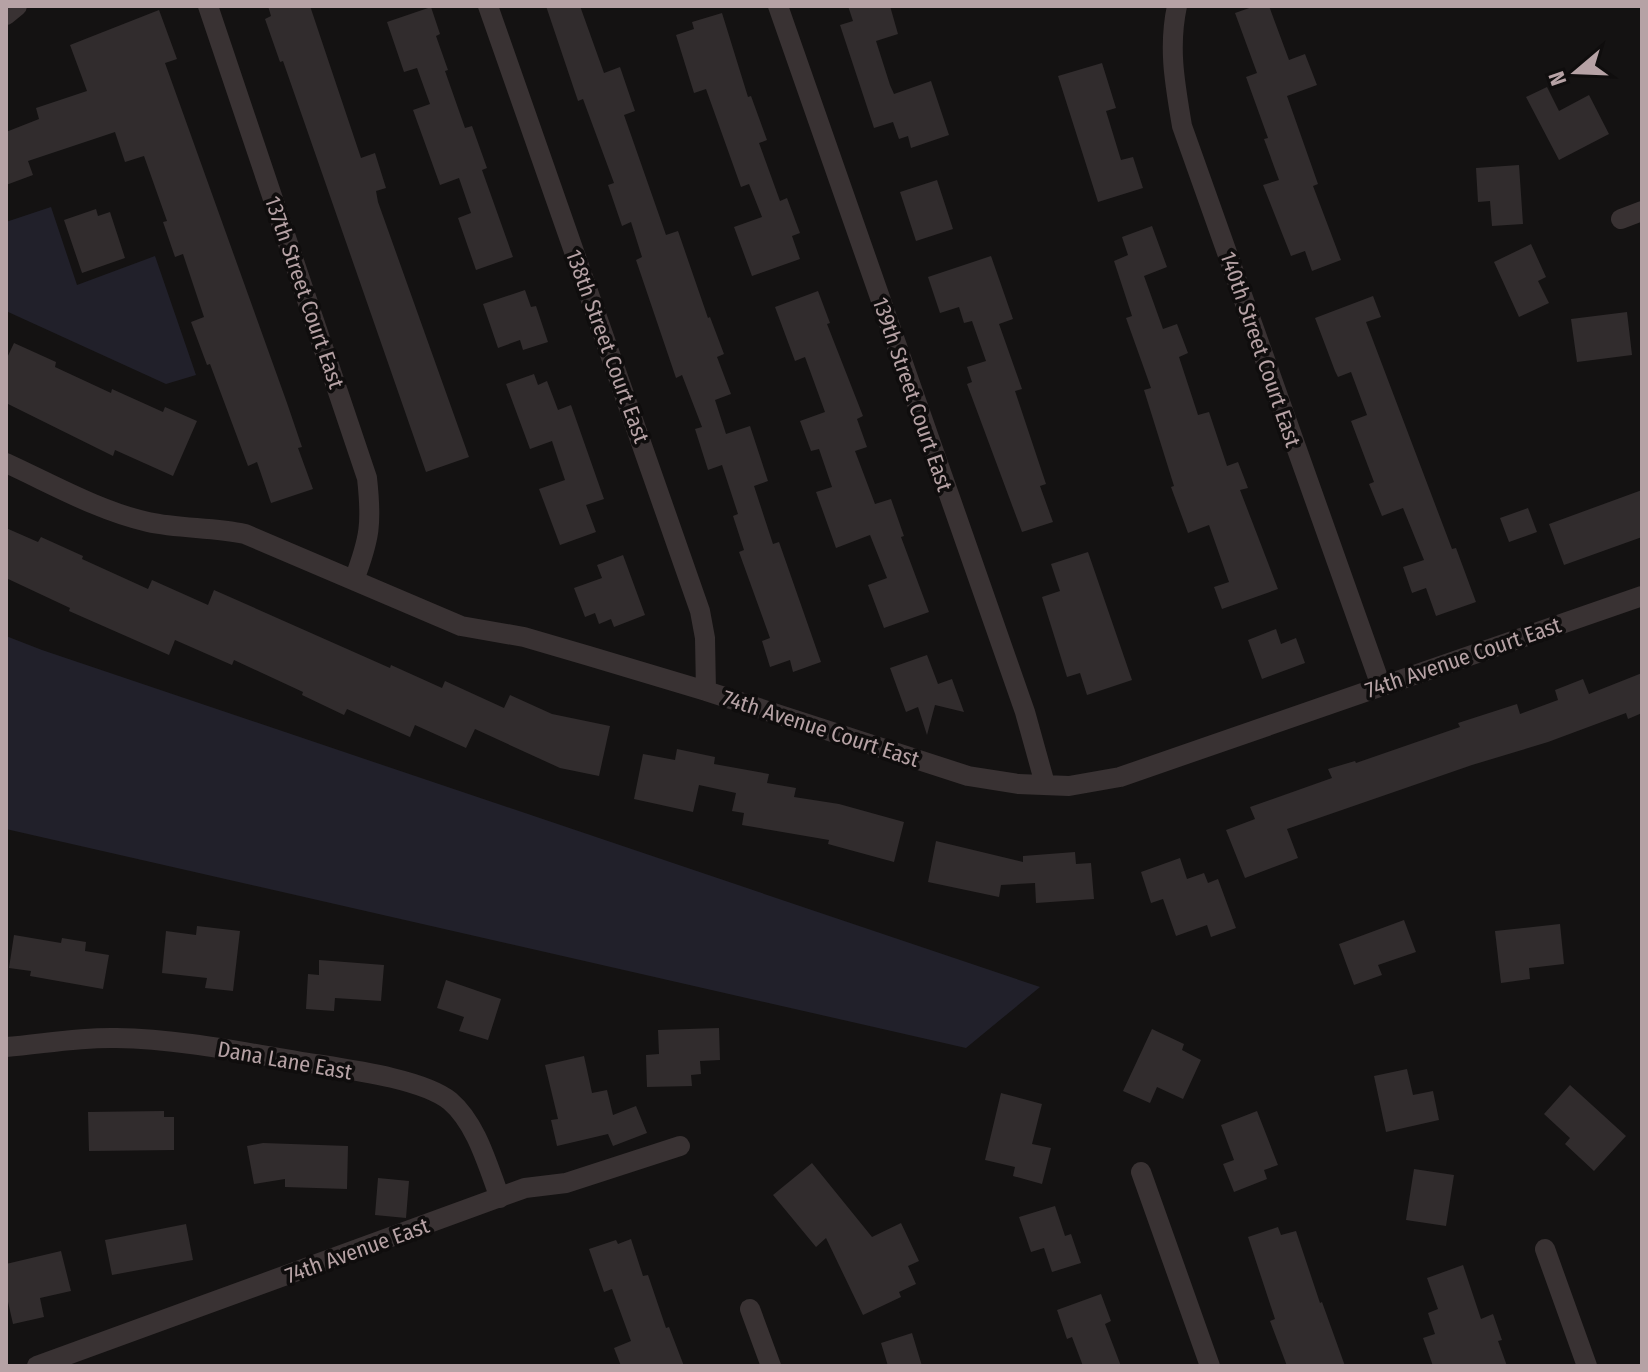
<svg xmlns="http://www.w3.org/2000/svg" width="1648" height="1372" font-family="'Fira Sans Condensed',sans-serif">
<rect width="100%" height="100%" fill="#141212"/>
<path fill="#21202a" d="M51 207 77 285 155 256 196 375 166 384 6 311V222Z
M6 636 42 650 1040 987 966 1048 6 829Z"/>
<path fill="#312c2d" d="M268 6H310L361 158 375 153 386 188 376 191 378 202 469 457 426 472 283 61 280 62 265 19 271 16Z
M546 6H580L604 73 620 67 635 111 624 115 666 235 678 231 708 318 710 317 724 354 717 357 731 394 715 400 726 434 750 426 768 481 754 486 773 544 779 542 821 662 793 672 790 660 770 667 762 641 770 638 739 552 744 550 733 516 738 514 722 465 708 470 695 429 702 427 682 375 676 378 636 260 642 257 631 222 622 226 608 185 614 183 583 99 578 101Z
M848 6H890L898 34 876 41 890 85 894 94 931 81 949 135 911 148 908 136 899 139 893 122 874 128 840 25 853 21Z
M1255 6H1269L1289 60 1305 54 1317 85 1287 96 1318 184 1313 186 1341 260 1312 271 1305 251 1291 256 1263 185 1279 180 1264 139 1268 138 1246 77 1257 73 1235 13Z
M431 7 440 34 436 36 448 70 445 71 465 128 472 126 487 168 482 170 513 257 476 270 458 218 471 213 459 178 440 185 413 110 430 104 417 68 404 72 387 22Z
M159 10 177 59 165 63 287 403 302 447 298 448 313 489 271 503 257 462 248 466 210 364 207 365 191 322 204 317 183 254 175 257 163 222 167 221 144 156 125 162 115 132 28 161 33 175 6 185V132L39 119 36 108 87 91 70 45Z
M722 13 748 97 751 96 767 140 759 143 780 201 787 198 800 233 792 236 800 259 752 276 734 227 762 217 749 184 741 187 706 89 694 93 676 35 694 29 692 22Z
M1102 63 1116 108 1106 111 1121 160 1133 157 1143 188 1098 202 1058 76Z
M1547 87 1559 111 1589 95 1609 134 1559 160 1526 97Z
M1519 165 1523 224 1492 226 1490 201 1478 202 1476 168Z
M937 180 953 229 916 241 900 192Z
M96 209 98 216 110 212 125 258 82 273 64 220Z
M1152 226 1167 267 1144 276 1163 329 1177 324 1188 353 1179 357 1198 415 1209 412 1227 466 1238 462 1248 488 1240 490 1278 589 1222 609 1214 587 1229 582 1209 525 1188 533 1171 487 1174 486 1144 390 1151 388 1126 318 1132 316 1114 261 1128 255 1122 237Z
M1531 244 1546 277 1538 281 1549 303 1519 317 1494 262Z
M991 256 1013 319 999 324 1022 389 1015 391 1046 484 1040 486 1053 522 1022 532 967 384 972 382 967 367 986 361 972 321 964 323 959 307 940 313 928 277Z
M525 290 531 307 536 306 548 342 523 350 520 340 498 348 483 304Z
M818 291 830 323 827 324 863 416 857 419 867 447 855 451 875 504 891 499 904 536 901 537 929 612 884 628 868 585 887 578 870 535 836 548 816 492 832 487 819 449 811 451 800 421 825 412 805 357 795 361 775 307Z
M1373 296 1381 317 1366 322 1452 549 1456 548 1476 602 1436 616 1426 588 1412 593 1403 567 1424 560 1403 508 1382 516 1369 484 1374 482 1351 421 1367 415 1351 372 1338 377 1335 371 1315 318Z
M1627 312 1632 355 1577 362 1571 319Z
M14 343 56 362 55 367 111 393 112 389 163 412 165 407 197 421 173 476 115 450 113 456 6 403V360Z
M534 374 538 385 547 381 558 410 571 405 604 499 586 505 596 532 560 545 539 489 565 480 552 441 530 449 506 384Z
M1642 490V537L1564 565 1549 524Z
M1528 508 1537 532 1509 542 1500 518Z
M6 528 38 542 41 537 83 556 82 559 148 589 152 580 208 605 214 590 390 668 391 665 442 688 445 681 504 708 510 695 552 714 610 726 599 776 560 768 475 729 466 748 415 725 410 737 347 709 344 715 302 695 303 692 234 660 232 665 175 640 169 655 69 611 70 608 6 578Z
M1088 552 1132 680 1087 695 1080 673 1067 677 1042 597 1060 591 1051 564Z
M623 555 645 615 614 627 611 619 599 624 595 613 585 617 574 588 602 578 597 565Z
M1276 629 1281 644 1296 638 1305 663 1262 679 1248 640Z
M927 655 938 684 952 679 964 712 935 705 927 735 918 707 906 712 890 668Z
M1642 673V713L1628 719 1626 713 1548 742 1472 765 1287 829 1298 858 1245 878 1226 830 1255 819 1250 807 1332 778 1328 769 1355 761 1356 763 1460 727 1458 723 1517 704 1520 714 1558 700 1555 690 1583 679 1589 694Z
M677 749 715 757 714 764 769 774 767 783 796 788 794 797 839 804 904 822 894 862 828 844 829 840 742 825 744 813 732 811 736 793 699 785 693 812 634 799 643 754 675 760Z
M936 841 1023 862V856L1075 852 1076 864 1091 863 1094 899 1036 903 1035 883 1001 885 999 897 928 882Z
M1180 858 1187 879 1204 873 1208 883 1218 879 1236 928 1211 937 1207 925 1176 936 1163 899 1151 903 1141 872Z
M1404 920 1416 952 1378 965 1382 975 1354 985 1339 944Z
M1560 924 1564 964 1529 968 1530 979 1501 983 1495 931Z
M197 926 240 931 233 991 205 988 207 978 162 973 166 931 196 935Z
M14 935 61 943 62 938 86 942 85 951 109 955 103 989 30 976 31 971 9 968Z
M319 960 384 965 381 1001 335 998 334 1011 306 1009 308 974 319 975Z
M446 980 501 999 488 1040 459 1031 464 1017 437 1008Z
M719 1028 720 1060 700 1061 701 1074 691 1075 692 1086 647 1087 646 1055 659 1054 658 1030Z
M1152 1029 1184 1044 1182 1050 1201 1060 1183 1099 1157 1087 1150 1103 1123 1091Z
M584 1056 592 1093 607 1090 613 1115 636 1106 647 1133 613 1146 608 1134 557 1146 551 1120 558 1119 545 1065Z
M1407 1069 1413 1095 1433 1091 1439 1120 1386 1132 1374 1076Z
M1570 1085 1626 1136 1594 1171 1565 1144 1570 1138 1544 1114Z
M1001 1093 1042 1104 1032 1144 1051 1148 1042 1184 1013 1176 1015 1167 985 1160Z
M164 1111V1117H174V1150L89 1151 88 1112Z
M1257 1111 1278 1165 1264 1170 1267 1179 1234 1192 1223 1164 1234 1160 1221 1125Z
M263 1143 348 1146 347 1189 285 1187V1179L254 1184 247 1146Z
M812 1163 872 1237 901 1223 919 1261 908 1266 916 1284 899 1292 901 1297 863 1315 826 1238 816 1247 773 1195Z
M1414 1169 1454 1175 1446 1226 1406 1220Z
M378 1178 409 1181 406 1218 375 1215Z
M1055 1206 1065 1236 1071 1234 1081 1263 1052 1272 1044 1248 1031 1252 1019 1217Z
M186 1224 193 1260 112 1275 105 1240Z
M1278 1227 1281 1235 1296 1231 1320 1303 1322 1302 1345 1366H1287L1270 1321 1275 1319 1248 1237Z
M631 1239 643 1276 648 1275 666 1328 669 1327 684 1366H621L614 1348 631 1341 612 1289 604 1292 589 1249 616 1240 618 1244Z
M61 1251 71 1291 40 1298 44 1317 13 1324 6 1293V1264Z
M1463 1265 1481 1319 1493 1314 1502 1340 1498 1341 1507 1366H1433L1423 1338 1435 1334 1428 1313 1438 1309 1427 1278Z
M1101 1294 1111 1321 1105 1324 1121 1366H1083L1072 1337 1067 1339 1057 1310Z
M912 1333 922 1366H888L881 1343Z"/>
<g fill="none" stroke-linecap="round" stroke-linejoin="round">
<path stroke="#393233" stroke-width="20" d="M208 6 367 478C372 523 370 538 354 580
M488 6 700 611 705 638 706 691
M778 6 1025 712 1045 784
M1177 6C1168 48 1175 84 1182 126L1381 686
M6 15 17 6
M1621 219 1642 211
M6 463C52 484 99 511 148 522 180 529 213 527 245 534L461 626 524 637 589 656 706 691 968 776 1018 784 1069 786 1120 777 1642 596
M6 1047C43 1044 78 1037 116 1038 177 1039 237 1051 297 1061 337 1068 420 1077 450 1101 477 1124 488 1167 500 1198
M1141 1172 1210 1366
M1545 1249 1587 1366
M750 1309 771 1366
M37 1366 525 1188 566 1183 680 1146"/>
</g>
<g text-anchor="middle" stroke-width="7" stroke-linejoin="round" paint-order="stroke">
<g font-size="22" fill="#b6a2a5" stroke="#0f0d0d">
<text transform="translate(305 292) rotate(71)" y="8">137th Street Court East</text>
<text transform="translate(608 346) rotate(70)" y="8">138th Street Court East</text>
<text transform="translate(1261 349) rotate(71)" y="8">140th Street Court East</text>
<text transform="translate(913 394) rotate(71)" y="8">139th Street Court East</text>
<text transform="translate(1463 657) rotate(-19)" y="8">74th Avenue Court East</text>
<text transform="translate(821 728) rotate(18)" y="8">74th Avenue Court East</text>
<text transform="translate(285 1060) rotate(10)" y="8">Dana Lane East</text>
<text transform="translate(357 1250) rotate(-20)" y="8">74th Avenue East</text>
</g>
</g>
<rect width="1648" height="1372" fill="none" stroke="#b6a2a5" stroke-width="16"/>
<g transform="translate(1576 72) rotate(251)" stroke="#0f0d0d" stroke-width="6" paint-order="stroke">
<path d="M0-6L14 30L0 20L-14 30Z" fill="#b6a2a5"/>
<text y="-12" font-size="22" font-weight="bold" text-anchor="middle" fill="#b6a2a5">N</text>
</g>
</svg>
